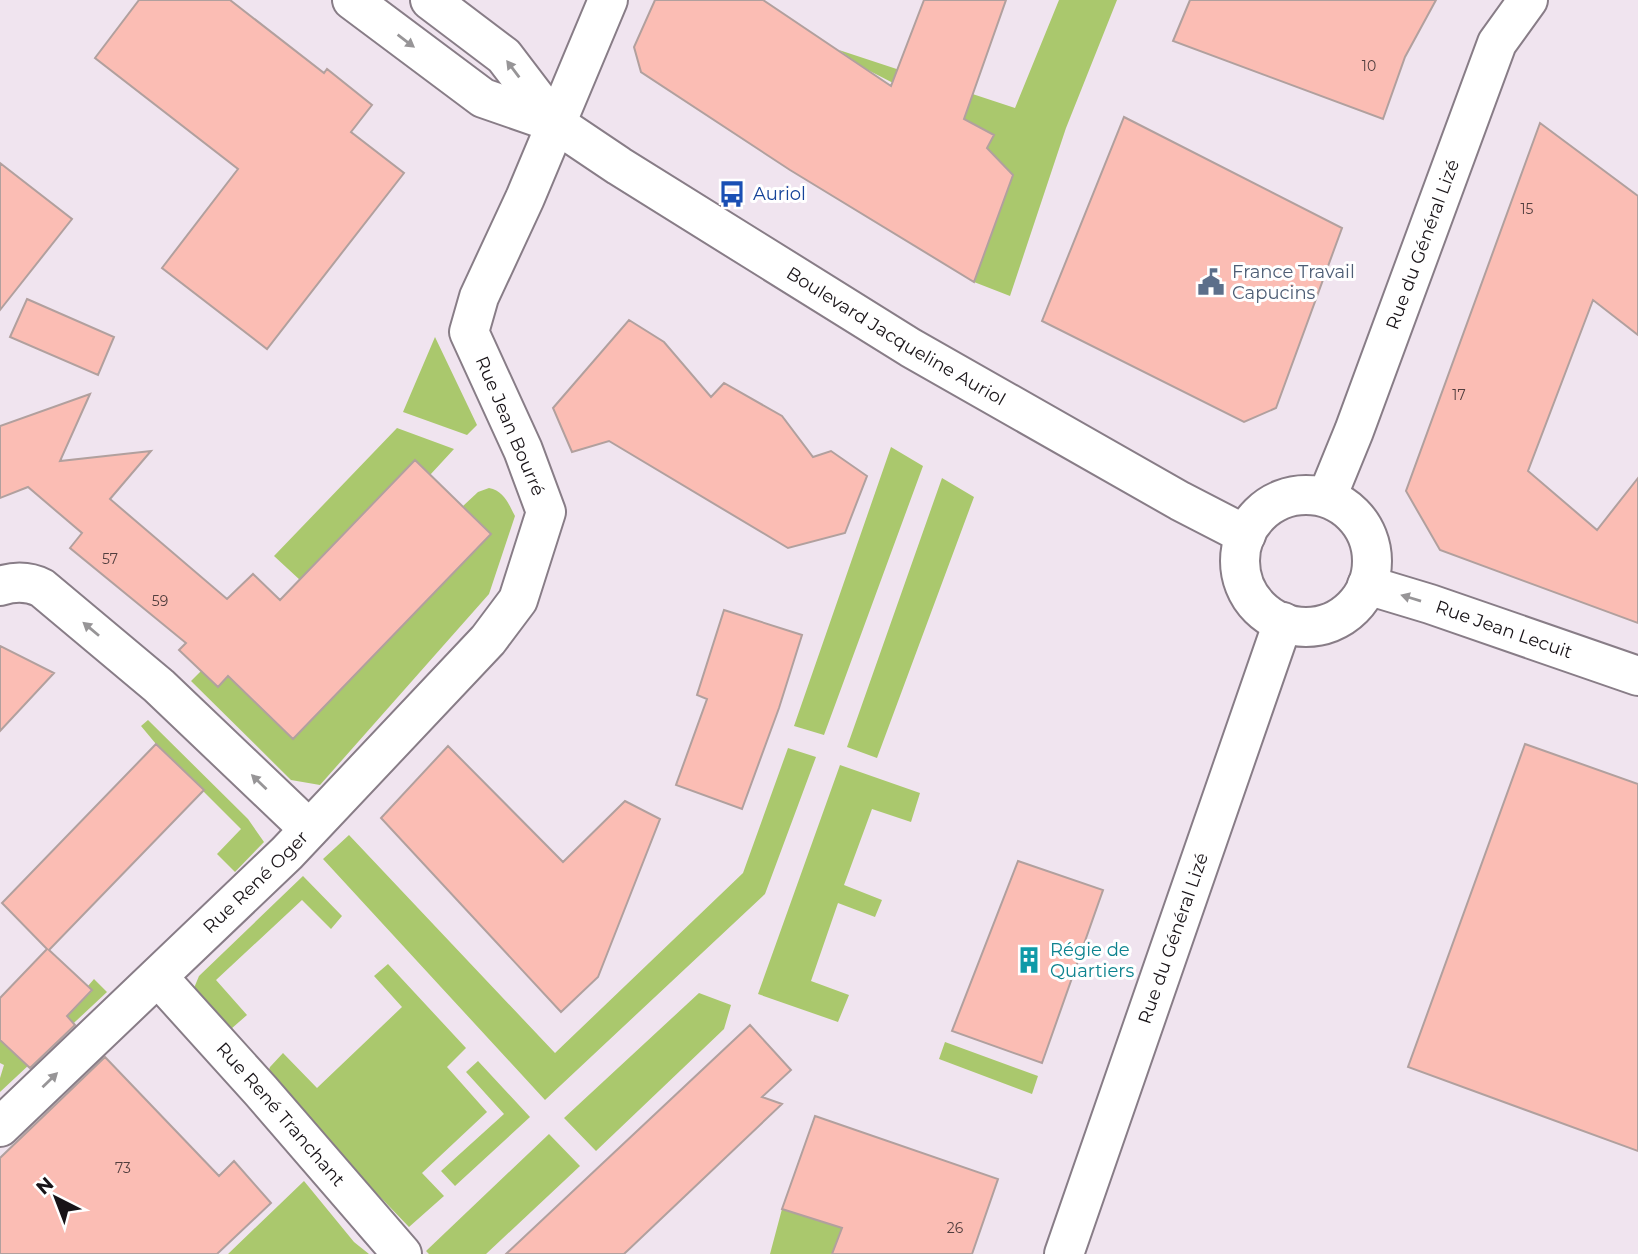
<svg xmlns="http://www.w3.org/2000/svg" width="1638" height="1254" font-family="Montserrat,sans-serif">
<rect width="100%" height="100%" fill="#f0e4ef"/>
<path fill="#aac86d" d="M1059 0H1117L1066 128 1010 296 974 282 1013 176 987 148 994 135 864 68 839 50 1015 108Z
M435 337 477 425 467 435 403 412Z
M397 428 454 449 430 475 415 461 300 580 274 556Z
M891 447 923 466 824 735 794 726Z
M942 478 974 497 877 758 847 747Z
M489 488C504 491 508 503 515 516L489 594 320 785 291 780 191 681 201 671 218 687 228 676 293 738 491 534 463 506 478 492Z
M148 720 248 819 264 842 235 872 217 854 241 829 156 744 141 726Z
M788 748 816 757 765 894 545 1100 323 859 349 835 555 1053 743 873Z
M840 765 920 793 911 822 872 809 844 885 882 900 875 917 838 903 811 981 849 995 838 1022 758 994Z
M303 876 342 916 331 929 302 900 216 980 247 1015 231 1029 195 1003 194 988 199 976Z
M388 964 466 1048 447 1067 487 1112 422 1173 444 1196 409 1227 266 1078 270 1067 283 1053 317 1088 402 1007 374 976Z
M94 979 107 992 0 1092V1078L4 1065 0 1063V1040L23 1061 92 991 88 986Z
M699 993 731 1005 724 1029 596 1151 564 1118Z
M945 1042 1038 1076 1032 1094 939 1059Z
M478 1061 530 1117 455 1186 441 1171 504 1114 466 1072Z
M549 1134 580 1166 486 1254H429L426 1251Z
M304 1181 354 1242 369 1254H228Z
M782 1209 854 1232 846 1254H770Z"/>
<path fill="#fbbdb4" stroke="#b1a09e" stroke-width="2" d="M139 0H230L324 73 327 69 372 105 351 132 404 173 267 349 162 268 238 169 95 58Z
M655 0H763L891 86 924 0H1006L964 119 994 135 987 148 1013 175 974 282 790 170 641 72 634 47Z
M1190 0H1436L1405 57 1383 119 1173 41Z
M1124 117 1342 228 1276 408 1244 422 1042 321Z
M1540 123 1638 196V335L1593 300 1528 471 1597 530 1638 478V623L1440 550 1406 491Z
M0 163 72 219 0 310Z
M27 299 114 337 98 375 10 337Z
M629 320 664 342 711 397 724 383 782 416 813 457 831 451 867 476 845 533 788 548 609 441 572 452 553 408Z
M90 394 60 461 151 451 110 499 227 599 253 574 280 600 415 460 491 534 293 739 228 676 218 687 179 650 186 643 70 548 82 533 28 487 0 498V426Z
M724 610 802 635 779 708 742 809 676 785 707 699 697 695Z
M0 646 54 673 0 731Z
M156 744 204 790 49 950 92 990 67 1016 75 1025 30 1068 0 1040V998L47 949 2 903Z
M1525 744 1638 784V1151L1408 1067Z
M448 746 563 862 625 801 660 819 598 977 561 1012 381 818Z
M1018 861 1103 890 1042 1063 952 1031Z
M750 1025 791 1070 762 1097 782 1104 624 1254H506Z
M105 1057 219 1176 234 1161 271 1203 217 1254H0V1158Z
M815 1116 998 1179 972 1254H832L842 1228 782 1209Z"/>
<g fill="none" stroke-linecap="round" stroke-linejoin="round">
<defs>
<g id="minor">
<path id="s1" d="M1367 585 1430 604 1638 676"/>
<path d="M0 586C15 581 28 581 42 588L159 686 309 829"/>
<path id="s2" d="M158 977 261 1091 402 1254"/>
<path id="s3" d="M0 1127 287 853 488 640 518 600 546 512 523 450 469 332 479 297 525 198 608 0"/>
</g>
<g id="secondary">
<path id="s4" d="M352 0 483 98 555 123 619 166 911 348 1180 501 1246 535"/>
<path d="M430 0 504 56 555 123"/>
<circle cx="1306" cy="561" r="66"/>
<path id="s5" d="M1327 497 1354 431 1497 43 1528 0"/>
<path id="s6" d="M1064 1254 1283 622"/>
</g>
</defs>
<use href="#minor" stroke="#887d87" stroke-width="42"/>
<use href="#secondary" stroke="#887d87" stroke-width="42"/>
<use href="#minor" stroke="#fff" stroke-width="38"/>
<use href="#secondary" stroke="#fff" stroke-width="38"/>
</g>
<defs><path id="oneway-solid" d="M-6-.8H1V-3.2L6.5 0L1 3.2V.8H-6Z" transform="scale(1.75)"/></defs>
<g fill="#979597">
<use href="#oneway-solid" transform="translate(406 41) rotate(37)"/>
<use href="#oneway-solid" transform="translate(513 69) rotate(-127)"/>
<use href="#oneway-solid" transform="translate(1411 598) rotate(-163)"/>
<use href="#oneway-solid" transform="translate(91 629) rotate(-140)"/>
<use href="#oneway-solid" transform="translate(259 782) rotate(-136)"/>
<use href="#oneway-solid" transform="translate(50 1080) rotate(-44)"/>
</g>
<defs>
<symbol id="bus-bare" viewBox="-9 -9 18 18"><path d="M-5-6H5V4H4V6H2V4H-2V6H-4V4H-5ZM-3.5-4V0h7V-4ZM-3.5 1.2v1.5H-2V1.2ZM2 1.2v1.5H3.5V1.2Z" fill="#1a4fb4" stroke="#fff" stroke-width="2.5" paint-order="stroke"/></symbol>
<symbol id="civic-bare" viewBox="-9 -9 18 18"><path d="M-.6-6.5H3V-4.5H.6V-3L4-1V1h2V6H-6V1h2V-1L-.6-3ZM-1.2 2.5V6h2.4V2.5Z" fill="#5c6f8a" stroke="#fff" stroke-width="2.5" paint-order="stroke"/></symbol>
<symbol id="building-bare" viewBox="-9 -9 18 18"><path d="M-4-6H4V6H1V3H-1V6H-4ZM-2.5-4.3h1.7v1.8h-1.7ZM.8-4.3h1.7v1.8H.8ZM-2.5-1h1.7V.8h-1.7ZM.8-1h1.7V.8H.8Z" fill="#0f9aa8" stroke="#fff" stroke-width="2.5" paint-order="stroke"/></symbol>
</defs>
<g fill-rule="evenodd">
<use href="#bus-bare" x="713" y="175" width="38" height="38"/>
<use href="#civic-bare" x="1192" y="263" width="38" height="38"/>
<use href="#building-bare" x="1010" y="941" width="38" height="38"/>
</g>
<g text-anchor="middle" stroke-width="6" stroke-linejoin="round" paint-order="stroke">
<g font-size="14" fill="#513e3e">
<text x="1369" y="71">10</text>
<text x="1527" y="214">15</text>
<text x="1459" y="400">17</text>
<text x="110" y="564">57</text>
<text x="160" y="606">59</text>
<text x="123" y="1173">73</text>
<text x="955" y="1233">26</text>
</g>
<g font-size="18" fill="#164399" stroke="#fff" text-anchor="start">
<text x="753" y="200">Auriol</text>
</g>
<g font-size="18" fill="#181317" stroke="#fff">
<text dy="6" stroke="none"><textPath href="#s5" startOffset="270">Rue du Général Lizé</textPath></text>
<text dy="6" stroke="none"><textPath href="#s4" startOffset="642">Boulevard Jacqueline Auriol</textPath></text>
<text transform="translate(510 426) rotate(67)" y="6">Rue Jean Bourré</text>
<text dy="6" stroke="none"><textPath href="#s1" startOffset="144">Rue Jean Lecuit</textPath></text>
<text dy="6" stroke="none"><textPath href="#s3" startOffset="354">Rue René Oger</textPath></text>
<text dy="6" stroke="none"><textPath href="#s6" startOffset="334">Rue du Général Lizé</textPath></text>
<text dy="6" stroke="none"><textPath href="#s2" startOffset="184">Rue René Tranchant</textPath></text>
</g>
<g font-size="18" fill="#4e5e75" stroke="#fff" text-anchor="start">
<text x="1232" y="278">France Travail<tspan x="1232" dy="21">Capucins</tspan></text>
</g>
<g font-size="18" fill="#0d838f" stroke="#fff" text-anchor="start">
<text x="1050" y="956">Régie de<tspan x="1050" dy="21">Quartiers</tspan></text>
</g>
</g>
<g transform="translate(56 1198) rotate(318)" stroke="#ffffff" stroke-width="5" paint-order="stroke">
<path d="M0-5L12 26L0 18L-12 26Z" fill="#181317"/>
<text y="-10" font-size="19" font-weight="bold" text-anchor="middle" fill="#181317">N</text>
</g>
</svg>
